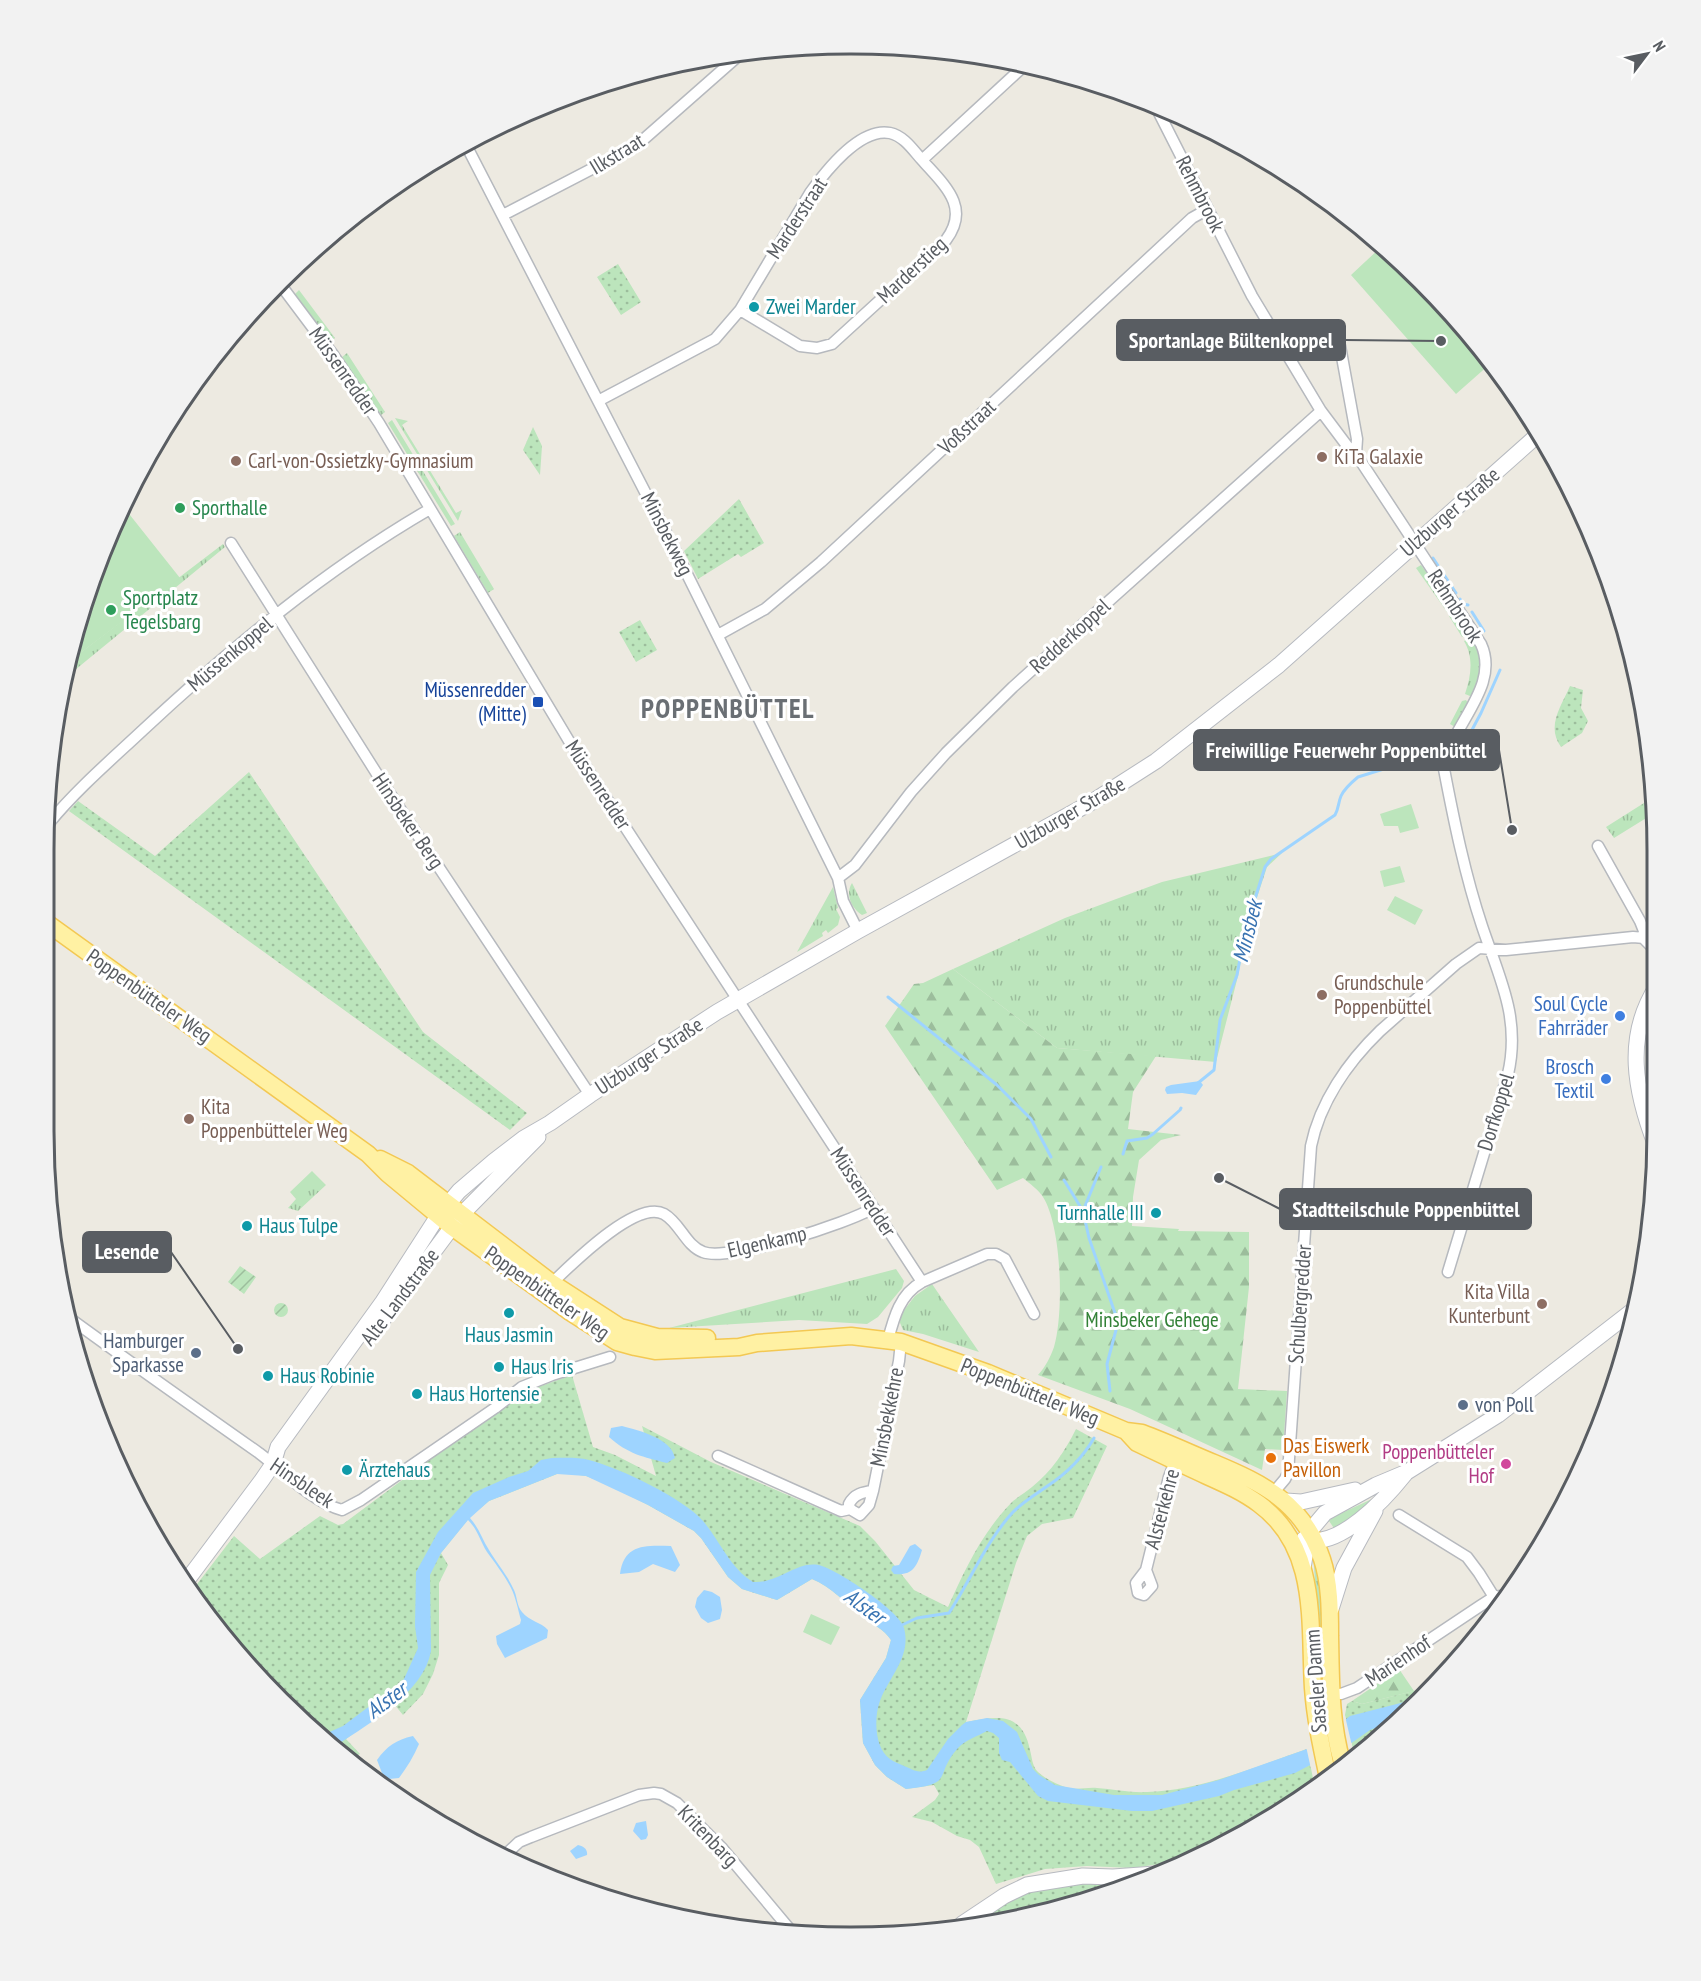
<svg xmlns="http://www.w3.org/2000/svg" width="1701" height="1981" font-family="'PT Sans Narrow',sans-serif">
<defs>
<pattern id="grass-tufts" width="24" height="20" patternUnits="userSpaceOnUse" patternTransform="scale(1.5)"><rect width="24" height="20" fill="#bce5bc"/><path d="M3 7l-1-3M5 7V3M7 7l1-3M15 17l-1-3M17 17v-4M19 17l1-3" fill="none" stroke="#9cbd9c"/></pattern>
<pattern id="forest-firs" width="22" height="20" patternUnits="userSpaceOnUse" patternTransform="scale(1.5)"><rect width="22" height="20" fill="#bce5bc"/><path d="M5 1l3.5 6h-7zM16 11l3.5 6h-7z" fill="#9cbd9c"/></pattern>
<pattern id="park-dots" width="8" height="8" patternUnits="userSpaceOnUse" patternTransform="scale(1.5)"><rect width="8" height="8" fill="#bce5bc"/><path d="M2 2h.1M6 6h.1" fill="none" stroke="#9cbd9c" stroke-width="1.8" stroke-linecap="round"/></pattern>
<pattern id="garden-furrows" width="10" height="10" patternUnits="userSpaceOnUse" patternTransform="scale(1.5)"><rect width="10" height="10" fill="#bce5bc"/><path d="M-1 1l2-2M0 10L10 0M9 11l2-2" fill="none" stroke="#9cbd9c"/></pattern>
</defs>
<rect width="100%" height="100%" fill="#edeae1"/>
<path fill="url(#grass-tufts)" d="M299 290 335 338 329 342 294 295Z
M347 353 385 412 380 416 341 358Z
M395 418 408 421 402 425 456 513 462 510 458 521Z
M392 420 455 524 451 526 388 423Z
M460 532 494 589 488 593 454 536Z
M223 544 225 547 64 679 67 663Z
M1421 565 1451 606 1447 612 1416 568Z
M1454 613H1456L1468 631 1462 637 1449 616Z
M1469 638H1472C1487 659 1480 673 1473 695L1470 696 1465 694C1471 676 1474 658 1464 641Z
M1466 700 1468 703 1455 727 1450 724 1462 701Z
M1655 796 1656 812 1614 838 1606 827Z
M1282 853 1267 867 1248 925 1238 976 1216 1062 1057 1048 953 969 1065 918 1162 882Z
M852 883 867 913 862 915C851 908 845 894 852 883Z
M833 887 838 908 836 909 840 917 838 925 828 933 826 930 822 933 823 936 797 952Z
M312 1171 326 1185 298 1211 288 1208 296 1199 290 1192Z
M896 1269 904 1281 902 1288 878 1317 867 1324 799 1320 669 1328Z
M932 1284 979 1352 923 1334 903 1330 898 1318 915 1296Z
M1372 1499 1373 1501 1336 1531 1329 1521 1333 1517Z
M1313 1555 1322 1584 1324 1657H1321Z"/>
<path fill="url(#forest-firs)" d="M953 969 1057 1048 1156 1056 1133 1092 1128 1129 1181 1135 1161 1140 1139 1160 1133 1197 1132 1226 1179 1229 1178 1231 1249 1232V1287L1238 1389 1287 1391 1283 1450 1265 1449 1262 1470 1130 1409 1038 1375C1046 1366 1050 1358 1054 1347 1064 1314 1062 1227 1043 1197 1039 1190 1030 1184 1023 1178L997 1190 885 1026 914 984 923 983Z
M1399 1669 1414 1691 1362 1704 1352 1701Z"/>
<path fill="url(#park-dots)" d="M618 264 641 302 621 315 597 277Z
M533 427 542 446 540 475 523 450Z
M739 499 764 543 741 557 738 554 698 579 684 551Z
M640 620 657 650 636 662 619 632Z
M1570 686 1583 690 1581 708 1588 721 1582 733 1561 747C1546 726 1561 707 1570 686Z
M249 772 423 1032 527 1113 510 1130 69 811 78 801 155 856Z
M572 1375 593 1447 615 1455 656 1476 642 1426 711 1462 860 1526 875 1541 914 1590 948 1607C965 1569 983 1531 1013 1501 1019 1496 1026 1492 1032 1487 1052 1471 1065 1451 1076 1429L1107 1446 1073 1518 1042 1524 1027 1536 1016 1563 966 1722C997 1716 1022 1711 1030 1750 1032 1757 1032 1765 1037 1771 1044 1778 1056 1784 1065 1787 1075 1791 1086 1787 1097 1788 1113 1789 1131 1793 1147 1792 1203 1790 1254 1767 1307 1749L1314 1783 1254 1829 1187 1860 1132 1868 1087 1866 1045 1869 996 1884 979 1847 970 1840 957 1836 932 1822 912 1817 935 1800 939 1794 934 1785 906 1789 887 1777 875 1765 863 1743 860 1700 886 1658 891 1640C884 1629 872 1624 862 1616 846 1603 831 1587 812 1579L777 1600 742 1589 728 1577 701 1538 694 1531 648 1505 607 1484 586 1476 572 1474H557L489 1501 470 1517 441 1553 448 1565 439 1583V1655L433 1674 423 1694 403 1715 394 1704 346 1739 360 1754 352 1758 244 1663 194 1588 234 1536 260 1559 320 1516 338 1525 343 1524 518 1394Z
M1433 1686 1421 1701 1354 1753 1345 1715 1347 1704 1352 1701 1362 1704Z
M1138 1882 1110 1895 976 1921 1019 1894 1067 1884Z"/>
<path fill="url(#garden-furrows)" d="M240 1266 256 1277 244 1294 228 1282Z
M274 1310a7 7 0 1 1 14 0a7 7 0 1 1-14 0Z"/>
<path fill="#bce5bc" d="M1381 247 1457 318 1490 364 1456 394 1351 275Z
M122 505 180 578 67 663 71 641Z
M1411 804 1419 828 1400 833 1398 826H1384L1380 814Z
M1400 866 1405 882 1384 887 1380 871Z
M1395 896 1423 910 1415 925 1387 910Z
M811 1614 840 1627 831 1645 803 1632Z"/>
<path fill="#9ed4ff" d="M1200 1081 1203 1085 1196 1095 1182 1093 1167 1094 1165 1090 1166 1087 1171 1085Z
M622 1426C640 1431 671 1438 675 1458L667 1463C643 1457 628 1454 609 1437L611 1428Z
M552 1458C564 1458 577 1457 589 1460 620 1468 683 1498 703 1521 720 1541 730 1568 753 1582 779 1584 799 1558 822 1566 840 1572 900 1611 904 1628 912 1658 887 1678 879 1704 874 1720 875 1749 890 1759 894 1762 898 1763 902 1765 912 1769 917 1774 927 1770L948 1739 962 1725 966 1722 987 1718 1003 1721 1017 1732 1033 1769 1039 1775 1055 1785 1114 1795H1162L1219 1780 1307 1749 1350 1716 1424 1697 1397 1720 1370 1730 1350 1744 1295 1773 1234 1790 1219 1796 1152 1811H1132L1048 1801 1038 1796 1010 1762 1002 1760 999 1753V1738L993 1733 987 1731C978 1736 965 1740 958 1748 933 1776 956 1784 906 1789L887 1777 875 1765 863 1743 860 1700 886 1658 891 1640C884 1629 872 1624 862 1616 846 1603 831 1587 812 1579L777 1600 742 1589 728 1577 701 1538 694 1531 648 1505 586 1476 557 1474 489 1501 470 1518C479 1528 482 1539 489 1550 496 1562 508 1576 514 1590 517 1596 517 1607 522 1612 529 1621 541 1622 548 1630L547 1638 505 1658 497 1644 496 1636 520 1624 521 1620C518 1610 516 1598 511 1588 505 1576 495 1563 487 1552 480 1541 478 1530 468 1520L441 1553 430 1575 431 1651C424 1692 370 1723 337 1745L325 1734 343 1726 399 1684 404 1679 418 1648 415 1626 416 1572 438 1532 473 1493 509 1477 528 1471 541 1460Z
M915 1544 922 1550C917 1567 912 1576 894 1574L891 1570 893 1566 899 1565 910 1546Z
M671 1546 680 1565 675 1572 653 1564 639 1572 620 1574C624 1544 645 1545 671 1546Z
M704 1590 712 1592 720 1597 722 1610 720 1619 708 1623 701 1618 695 1607 697 1598Z
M413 1736 419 1744C414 1756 407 1767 399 1778L389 1779 382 1773 377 1760C387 1746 396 1740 413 1736Z
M646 1821 648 1835 646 1839 641 1840 633 1831 636 1823Z
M578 1845C583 1846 588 1849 587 1855L576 1859 570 1851Z"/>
<path fill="#edeae1" d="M1345 1716 1352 1746 1311 1769 1306 1746Z"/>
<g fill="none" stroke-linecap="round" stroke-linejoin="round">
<path stroke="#9ed4ff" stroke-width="3" d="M1433 558 1456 593
M1460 599 1463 604 1468 605
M1472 612 1484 631
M1458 756 1481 713 1500 670
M888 997 997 1085 1031 1119 1051 1157
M1198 1083 1214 1070 1220 1020 1237 975 1246 927 1265 867 1271 859 1335 815C1339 808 1338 803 1341 796 1344 789 1352 782 1358 777L1432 754
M1123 1154 1127 1141 1147 1138 1153 1134 1180 1110 1181 1108
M1101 1167 1083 1211 1089 1238 1116 1316V1330L1107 1364 1110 1391
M1064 1180 1083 1211
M902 1625 917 1618 949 1613C970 1581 987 1540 1013 1512 1023 1502 1035 1495 1046 1487 1066 1474 1082 1459 1094 1438"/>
<defs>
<path id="street" d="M1156 107 1252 296 1321 411 1351 451 1356 454 1481 644C1501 688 1449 726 1444 769 1454 821 1465 875 1482 926 1499 977 1521 1018 1508 1074L1448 1272
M465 143 676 552 838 878 843 901 858 931
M503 215 636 146 745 50
M280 284 334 356 379 423 569 741 922 1282 987 1254H996L1005 1259 1034 1314
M740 310 800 346 817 348 832 344 946 240C971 207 944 185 922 160
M1340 346 1357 439 1356 454
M598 401 715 339 740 310 810 193C825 172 860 127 890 133 904 136 913 150 922 160L1025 65
M231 543 377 774 590 1095
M718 635 765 609 821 562 1192 218 1208 209
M49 823C77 789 111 760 143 730 231 648 325 570 430 509
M1598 846 1640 921 1644 931 1643 938
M838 878 855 865 911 792 946 753 1013 687 1321 411
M1643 938 1657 952
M552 1283C571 1265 636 1199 664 1214 680 1223 686 1246 703 1252 729 1262 849 1223 873 1208
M68 1317C131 1363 195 1408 259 1453 283 1471 312 1502 342 1510L361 1500 495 1408 522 1387 552 1375 610 1357
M888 1340C894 1317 900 1294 922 1282
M718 1456 841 1511 850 1509
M873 1491 869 1505 860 1515 850 1509 849 1504C854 1494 863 1492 873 1491L899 1361 901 1342
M1274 1492 1285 1479 1288 1473 1311 1146C1320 1102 1348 1062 1380 1031L1456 964 1479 948 1506 950 1633 937 1656 939
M1399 1515 1467 1557 1479 1573 1494 1597
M1146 1570 1152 1586 1144 1595 1138 1593 1136 1583 1146 1570 1169 1477 1177 1456
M1327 1693 1341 1694 1357 1688 1480 1606 1494 1597 1508 1595
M504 1856 519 1842 531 1837 639 1795 654 1793 661 1794 677 1803 721 1847 792 1932"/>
<path id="secondary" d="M1656 1146C1635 1092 1624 1037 1657 986
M378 1326 461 1215 538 1137
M1286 1501 1301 1502 1355 1490
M1304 1539C1339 1550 1385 1499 1405 1474
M1303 1568 1309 1532 1325 1513 1376 1485 1407 1472 1498 1415 1636 1308
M188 1579 262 1480 273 1464 278 1447 382 1303 438 1216 459 1191 494 1161 524 1138 550 1123 590 1095 717 1012 858 931 1092 802 1156 761 1279 665 1540 433
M1331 1609 1344 1568 1375 1511
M962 1924 1004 1896 1027 1885 1083 1876 1113 1877 1155 1874"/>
<path id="primary" d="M47 923 368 1154 388 1174 452 1227 570 1312 617 1342 635 1347 655 1351 739 1347 757 1343 851 1336 901 1342 988 1373 1126 1431 1142 1433C1166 1442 1190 1453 1214 1463 1264 1484 1303 1503 1322 1559 1330 1583 1330 1610 1330 1636 1331 1679 1330 1720 1342 1762
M380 1159 408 1173 552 1283 620 1327 657 1337 707 1338
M1126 1431 1137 1443C1160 1454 1183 1465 1207 1476 1225 1484 1243 1492 1259 1504 1319 1548 1309 1623 1313 1688 1315 1717 1321 1745 1327 1773"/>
</defs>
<use href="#street" stroke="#b6b9be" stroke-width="13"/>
<use href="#secondary" stroke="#b7bac0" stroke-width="17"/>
<use href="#primary" stroke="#f3c853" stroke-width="19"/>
<use href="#street" stroke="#fff" stroke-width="10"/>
<use href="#secondary" stroke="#fff" stroke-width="15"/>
<use href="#primary" stroke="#fff1a3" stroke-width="16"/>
</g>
<g fill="#0f9aa8" stroke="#fff" stroke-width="2">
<circle cx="754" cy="307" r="6"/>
<circle cx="1156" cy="1213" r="6"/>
<circle cx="247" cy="1226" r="6"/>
<circle cx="509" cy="1313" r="6"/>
<circle cx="499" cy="1367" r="6"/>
<circle cx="268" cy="1376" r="6"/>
<circle cx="417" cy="1394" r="6"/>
<circle cx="347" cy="1470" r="6"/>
</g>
<g fill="#8d6e63" stroke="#fff" stroke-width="2">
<circle cx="1322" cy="457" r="6"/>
<circle cx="236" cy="461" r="6"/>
<circle cx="1322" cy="995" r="6"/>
<circle cx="189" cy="1119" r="6"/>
<circle cx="1542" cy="1304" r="6"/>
</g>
<g fill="#2e9e5b" stroke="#fff" stroke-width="2">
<circle cx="180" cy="508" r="6"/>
<circle cx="111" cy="610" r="6"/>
</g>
<rect fill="#1a4fb4" stroke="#fff" stroke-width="2" x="532" y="696" width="12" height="12" rx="3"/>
<g fill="#3f7fe0" stroke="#fff" stroke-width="2">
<circle cx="1620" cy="1016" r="6"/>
<circle cx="1606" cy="1079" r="6"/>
</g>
<g fill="#5c6f8a" stroke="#fff" stroke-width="2">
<circle cx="196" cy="1353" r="6"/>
<circle cx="1463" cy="1405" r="6"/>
</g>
<circle fill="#e8710a" stroke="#fff" stroke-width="2" cx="1271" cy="1458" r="6"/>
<circle fill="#d1479c" stroke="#fff" stroke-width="2" cx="1506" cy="1464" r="6"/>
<g text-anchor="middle" stroke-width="6" stroke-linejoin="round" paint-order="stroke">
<g font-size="21" fill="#595d62" stroke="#fff">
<text transform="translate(617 154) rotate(-31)" y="7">Ilkstraat</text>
<text transform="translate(1200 194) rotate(63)" y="7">Rehmbrook</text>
<text transform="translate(797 218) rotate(-57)" y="7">Marderstraat</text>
<text transform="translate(912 270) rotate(-43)" y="7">Marderstieg</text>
<text transform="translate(343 371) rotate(55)" y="7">Müssenredder</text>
<text transform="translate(967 427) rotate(-43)" y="7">Voßstraat</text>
<text transform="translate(1450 512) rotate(-41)" y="7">Ulzburger Straße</text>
<text transform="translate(667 534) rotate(63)" y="7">Minsbekweg</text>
<text transform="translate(1455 606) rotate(57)" y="7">Rehmbrook</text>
<text transform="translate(1070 636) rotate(-42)" y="7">Redderkoppel</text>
<text transform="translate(230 654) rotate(-40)" y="7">Müssenkoppel</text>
<text transform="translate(598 785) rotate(57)" y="7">Müssenredder</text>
<text transform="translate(1070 813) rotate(-30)" y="7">Ulzburger Straße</text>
<text transform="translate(408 821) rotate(56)" y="7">Hinsbeker Berg</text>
<text transform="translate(149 996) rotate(35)" y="7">Poppenbütteler Weg</text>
<text transform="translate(649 1056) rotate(-33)" y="7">Ulzburger Straße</text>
<text transform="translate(1496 1112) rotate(-73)" y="7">Dorfkoppel</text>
<text transform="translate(863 1192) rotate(57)" y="7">Müssenredder</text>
<text transform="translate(767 1242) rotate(-13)" y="7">Elgenkamp</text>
<text transform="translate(547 1293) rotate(35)" y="7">Poppenbütteler Weg</text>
<text transform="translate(400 1297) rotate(-53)" y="7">Alte Landstraße</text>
<text transform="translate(1300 1304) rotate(-86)" y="7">Schulbergredder</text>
<text transform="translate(1030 1392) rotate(22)" y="7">Poppenbütteler Weg</text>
<text transform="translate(887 1417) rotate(-79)" y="7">Minsbekkehre</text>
<text transform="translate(302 1483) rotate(34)" y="7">Hinsbleek</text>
<text transform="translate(1162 1509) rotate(-75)" y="7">Alsterkehre</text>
<text transform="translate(1398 1661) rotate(-34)" y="7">Marienhof</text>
<text transform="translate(1316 1681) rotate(-94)" y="7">Saseler Damm</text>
<text transform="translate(708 1836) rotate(46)" y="7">Kritenbarg</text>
</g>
<g font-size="21" fill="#0d838f" stroke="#fff" text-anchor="start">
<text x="766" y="314">Zwei Marder</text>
<text x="1144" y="1220" text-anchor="end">Turnhalle III</text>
<text x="259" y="1233">Haus Tulpe</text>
<text x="509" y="1342" text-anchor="middle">Haus Jasmin</text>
<text x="511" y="1374">Haus Iris</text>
<text x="280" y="1383">Haus Robinie</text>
<text x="429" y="1401">Haus Hortensie</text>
<text x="359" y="1477">Ärztehaus</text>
</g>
<g font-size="21" fill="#785e54" stroke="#fff" text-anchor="start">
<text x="1334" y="464">KiTa Galaxie</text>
<text x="248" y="468">Carl-von-Ossietzky-Gymnasium</text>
<text x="1334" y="990">Grundschule<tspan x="1334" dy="24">Poppenbüttel</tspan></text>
<text x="201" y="1114">Kita<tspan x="201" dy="24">Poppenbütteler Weg</tspan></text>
<text x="1530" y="1299" text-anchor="end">Kita Villa<tspan x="1530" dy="24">Kunterbunt</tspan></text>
</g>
<g font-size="21" fill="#27864d" stroke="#fff" text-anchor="start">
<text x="192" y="515">Sporthalle</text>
<text x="123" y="605">Sportplatz<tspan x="123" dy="24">Tegelsbarg</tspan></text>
</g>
<g font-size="21" fill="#164399" stroke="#fff" text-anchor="end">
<text x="526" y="697">Müssenredder<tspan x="526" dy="24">(Mitte)</tspan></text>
</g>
<g font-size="21" fill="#366cbe" stroke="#fff" text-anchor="end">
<text x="1608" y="1011">Soul Cycle<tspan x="1608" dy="24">Fahrräder</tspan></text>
<text x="1594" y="1074">Brosch<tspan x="1594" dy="24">Textil</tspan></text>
</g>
<g font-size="21" fill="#328136" stroke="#fff">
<text x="1152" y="1327">Minsbeker Gehege</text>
</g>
<g font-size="21" fill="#4e5e75" stroke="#fff" text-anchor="end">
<text x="184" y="1348">Hamburger<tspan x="184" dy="24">Sparkasse</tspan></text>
<text x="1475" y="1412" text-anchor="start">von Poll</text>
</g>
<g font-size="21" fill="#c56008" stroke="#fff" text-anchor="start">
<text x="1283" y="1453">Das Eiswerk<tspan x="1283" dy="24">Pavillon</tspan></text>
</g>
<g font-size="21" fill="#b23c85" stroke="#fff" text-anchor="end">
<text x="1494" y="1459">Poppenbütteler<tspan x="1494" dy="24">Hof</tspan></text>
</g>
<g font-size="22" font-style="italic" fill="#3a74b2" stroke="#fff">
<text transform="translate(1247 931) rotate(-76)" y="8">Minsbek</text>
<text transform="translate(865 1606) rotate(36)" y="8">Alster</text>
<text transform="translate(386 1700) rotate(-37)" y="8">Alster</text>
</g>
<g font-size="27" font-weight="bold" letter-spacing="1.5" fill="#6a6f74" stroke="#fff">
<text x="728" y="718">POPPENBÜTTEL</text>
</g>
</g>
<path d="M0 0H1701V1981H0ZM850 54H851A796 796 0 0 1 1647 850V1131A796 796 0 0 1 851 1927H850A796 796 0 0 1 54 1131V850A796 796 0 0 1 850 54Z" fill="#f2f2f2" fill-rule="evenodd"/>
<path fill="none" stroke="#595d62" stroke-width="3" d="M850 54H851A796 796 0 0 1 1647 850V1131A796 796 0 0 1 851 1927H850A796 796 0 0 1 54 1131V850A796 796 0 0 1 850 54Z"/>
<path fill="none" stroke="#595d62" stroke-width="2" d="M1441 341L1345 340M1512 830L1499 750M1219 1178L1280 1209M238 1349L171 1252"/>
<g fill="#595d62" stroke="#fff" stroke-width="2">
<circle cx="1441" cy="341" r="6"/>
<circle cx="1512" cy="830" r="6"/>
<circle cx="1219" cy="1178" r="6"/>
<circle cx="238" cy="1349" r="6"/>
</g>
<g fill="#595d62" stroke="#595d62" stroke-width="2">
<rect x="1117" y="320" width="228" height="40" rx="6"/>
<rect x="1194" y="730" width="305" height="40" rx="6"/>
<rect x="1280" y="1189" width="251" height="40" rx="6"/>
<rect x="83" y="1232" width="88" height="40" rx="6"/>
</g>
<g font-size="22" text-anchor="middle" font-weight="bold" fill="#fff">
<text x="1231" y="348">Sportanlage Bültenkoppel</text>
<text x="1346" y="758">Freiwillige Feuerwehr Poppenbüttel</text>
<text x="1406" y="1217">Stadtteilschule Poppenbüttel</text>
<text x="127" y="1259">Lesende</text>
</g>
<g transform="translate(1647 54) rotate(58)" stroke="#ffffff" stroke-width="4.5" paint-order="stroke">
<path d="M0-4.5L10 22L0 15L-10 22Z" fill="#595d62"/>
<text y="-9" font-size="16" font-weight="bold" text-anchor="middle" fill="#595d62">N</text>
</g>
</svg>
